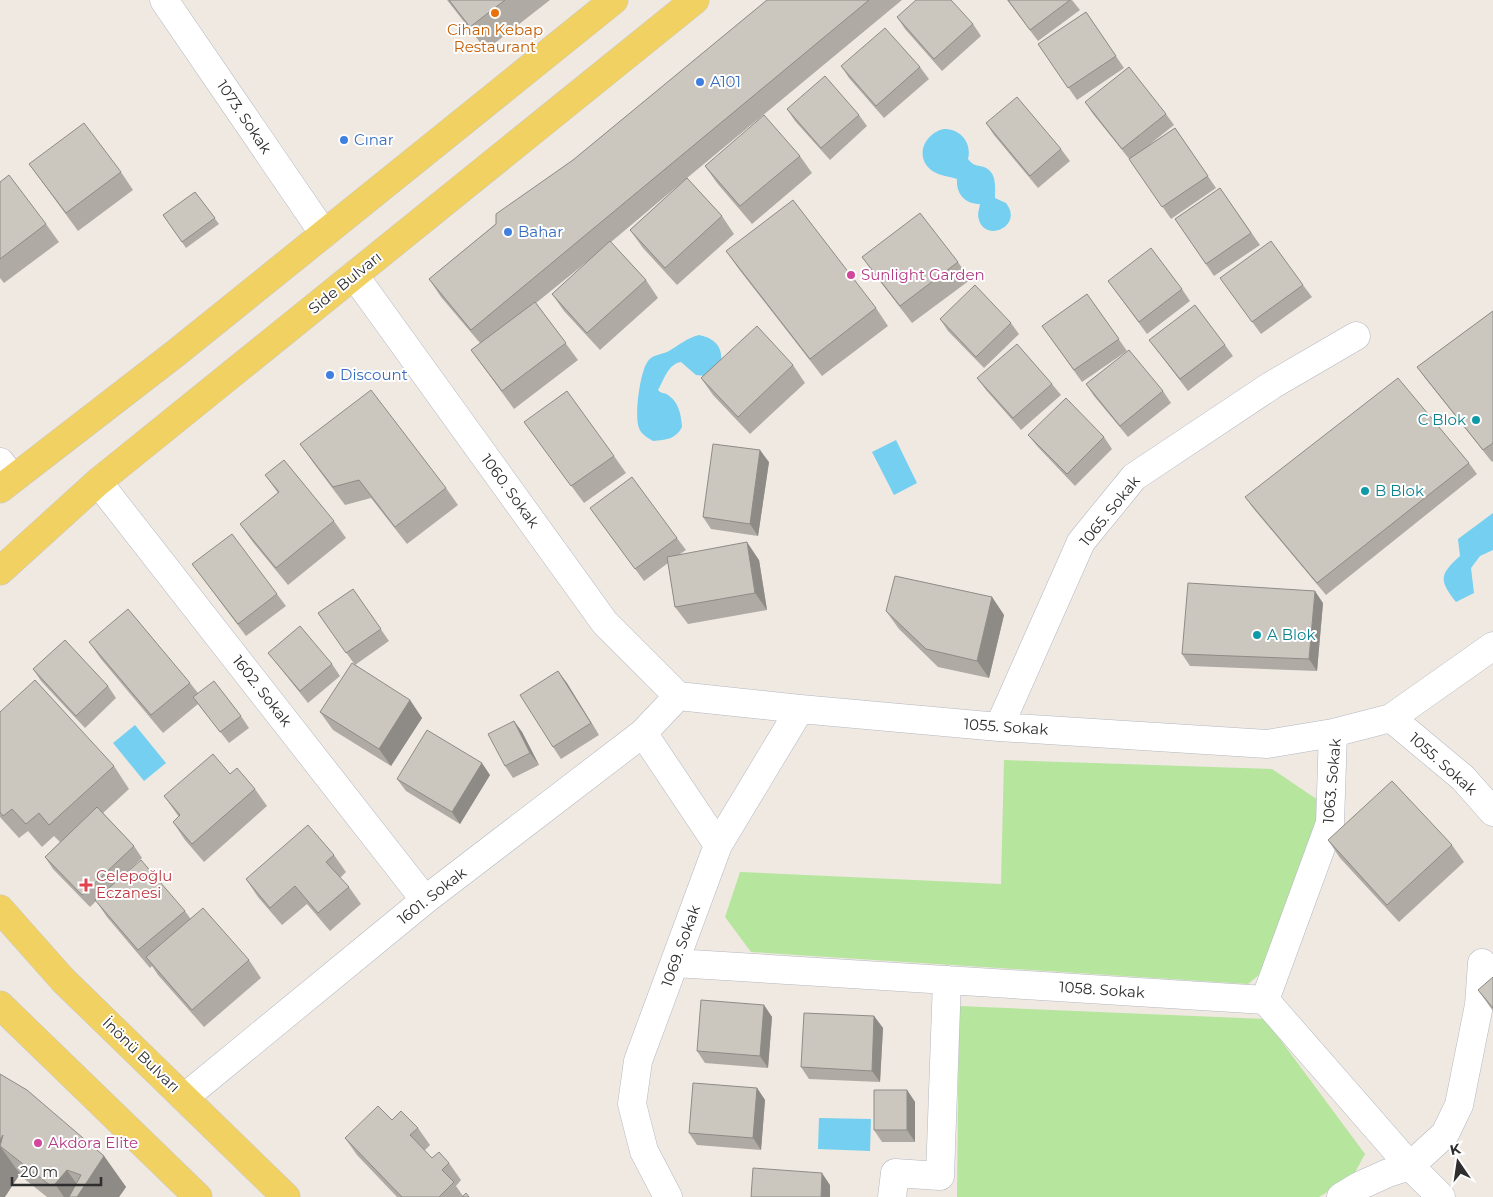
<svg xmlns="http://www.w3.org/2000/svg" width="1493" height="1197" font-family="Montserrat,sans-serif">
<rect width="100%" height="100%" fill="#efe9e1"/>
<path fill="#b6e59e" d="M1004 760 1272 769 1318 800 1321 819 1265 970 1248 984 751 952 725 917 740 872 1001 884Z
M959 1006 1265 1019 1365 1154 1353 1176 1319 1197H957Z"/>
<path fill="#75cff0" d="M944 129C961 129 972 143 968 159 975 168 978 164 986 168 997 174 995 187 995 198L1006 203C1024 226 986 243 979 220 977 215 979 209 980 204 965 204 956 194 957 179 949 176 939 176 931 170 914 156 925 133 944 129Z
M699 335C714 338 723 346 721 362L705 376 696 375 681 362C668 364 664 380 658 390 661 394 664 392 668 395 679 402 681 415 682 427 676 439 666 440 653 441 648 438 641 434 639 428 634 417 640 371 648 361 653 354 662 355 669 351 679 345 687 338 699 335Z
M896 440 917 483 894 495 872 452Z
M1493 513V550L1480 556 1471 568 1474 593 1456 602C1439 580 1439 575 1460 556L1458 539Z
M135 725 166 763 144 781 113 743Z
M819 1118 871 1119 870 1151 818 1149Z"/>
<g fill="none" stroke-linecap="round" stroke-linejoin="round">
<defs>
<path id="minor" d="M164 0 324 234
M354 275 605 623 678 696
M0 462 13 478
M98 482 425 900
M678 696 800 709 999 727 1267 744 1333 733 1391 718 1493 646
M1391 718 1463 778 1493 812
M999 727 1081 542 1134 477 1272 385 1356 336
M643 733 718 845
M675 963 1265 1000 1410 1166 1441 1197
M1265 1000 1330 823 1333 733
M185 1097 425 900 643 733 678 696
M668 1197 644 1151 632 1104 638 1061 718 845 800 709
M892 1197 895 1173 940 1176 947 980
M1341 1197 1359 1186 1388 1173 1410 1166 1445 1134 1459 1105 1479 1005 1482 963"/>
<path id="major" d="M0 489 176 353 614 0
M0 571 98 482 695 0
M0 909 63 980 286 1197
M0 1005 198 1197"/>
</defs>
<use href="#minor" stroke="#b4b7c1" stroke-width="29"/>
<use href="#major" stroke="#c9c9c9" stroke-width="29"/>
<use href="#minor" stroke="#fff" stroke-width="28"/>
<use href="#major" stroke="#f2d163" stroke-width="28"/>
</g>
<path fill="#afaba4" d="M447 0H550L486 50Z
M767 0H902L687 178 722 216 734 234 677 285 643 248 630 230 687 178 611 242 646 280 658 298 600 350 564 311 552 294 594 256 536 303 578 360 514 409 471 350 480 343 441 297 429 279Z
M1007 0H1072L1080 10 1038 41Z
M1086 12 1124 68 1077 100 1038 44Z
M897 17 973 24 981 36 942 71 905 29Z
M841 66 920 67 929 79 884 118 849 78Z
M1085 102 1166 114 1174 125 1149 145 1175 128 1216 188 1171 219 1130 160 1093 114Z
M787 109 859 115 867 126 830 160 795 121Z
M986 123 1061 149 1070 161 1038 188 994 135Z
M800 156 812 173 752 224 717 183 705 166Z
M29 164 121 172 133 190 78 231Z
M0 182 46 224 59 242 4 283 0 278Z
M1220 188 1260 245 1214 276 1175 219Z
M195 192 219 224 186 248 163 215Z
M726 251 876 308 888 326 822 376 738 268Z
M862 257 958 262 970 280 912 323 875 275Z
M1108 281 1182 289 1190 301 1147 334Z
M1303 285 1312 297 1261 334 1229 290Z
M1087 294 1127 351 1082 382 1042 326Z
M1493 311V461L1492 462 1425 378 1417 367Z
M940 319 1011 323 1019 334 984 368 948 331Z
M1149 340 1225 345 1233 356 1188 391Z
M793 365 805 383 750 434 713 395 701 378Z
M977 378 1052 384 1061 395 1021 430 986 390Z
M1086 384 1163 391 1171 403 1128 437 1094 396Z
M524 422 614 456 626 473 584 503Z
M1028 435 1104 437 1112 449 1075 486 1037 446Z
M300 444 446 488 458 505 407 544 371 498 345 505 312 461Z
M769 462 758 536 711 529 703 517Z
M1469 463 1477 474 1326 595 1253 508 1245 497Z
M265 475 334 521 346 538 288 585 252 541 240 524 278 493Z
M599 520 677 538 686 550 680 554 759 560 767 610 688 624 675 607 668 563 644 581Z
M192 564 277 594 286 606 246 636Z
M353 589 389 641 355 665 318 613Z
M992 597 1004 615 989 678 938 667 899 629 886 611Z
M1323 603 1317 671 1190 666 1182 654Z
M89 642 190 683 198 693 241 716 249 728 229 743 198 704 163 733 101 659Z
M268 653 332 664 340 676 308 703 277 664Z
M33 669 108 686 116 698 85 728 41 681Z
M558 671 599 735 561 759 553 747Z
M410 700 422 718 391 766 333 730 320 712Z
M0 712 114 766 129 789 103 813 134 846 142 858 127 872 185 911 190 918 249 960 261 978 204 1027 158 975 152 966 150 968 107 917 96 901 90 907 53 869 45 857 60 842 54 836 42 847 28 831 19 838 0 817Z
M514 721 522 732 539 765 513 778 505 766Z
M230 774 255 789 267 806 204 862 185 840 173 822 179 817 164 796Z
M490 775 460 824 406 791 397 779Z
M1328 840 1452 845 1464 862 1399 922 1340 858Z
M334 855 346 872 340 878 349 887 361 904 330 931 307 904 282 925 258 897 246 879Z
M1493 977V1011L1478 990Z
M764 1005 772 1017 768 1068 705 1063 697 1051Z
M874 1016 883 1028 880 1082 809 1079 801 1067Z
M0 1074 104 1156 126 1187 119 1197H47L22 1177 20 1174 0 1197Z
M757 1088 765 1100 761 1150 697 1145 689 1133Z
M907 1090 915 1102V1142H882L874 1130Z
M392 1120 418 1128 430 1145 424 1151 432 1158 449 1163 461 1180 456 1186 463 1196 469 1197H397L357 1155 345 1138Z"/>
<path fill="#8e8b86" d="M760 450 769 462 758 536 750 524Z
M747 542 759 560 767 610 755 593Z
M1315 591 1323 603 1317 671 1309 659Z
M992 597 1004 615 989 678 977 661Z
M558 671 567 683 599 735 591 723Z
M410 700 422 718 391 766 379 749Z
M514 721 522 732 539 765 530 753Z
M482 763 490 775 460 824 452 812Z
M764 1005 772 1017 768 1068 760 1056Z
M874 1016 883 1028 880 1082 872 1071Z
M757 1088 765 1100 761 1150 753 1138Z
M907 1090 915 1102V1142L907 1130Z
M3 1135 0 1146 20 1174 5 1197H0V1140Z
M104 1156 126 1187 119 1197H64L55 1184 67 1170 81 1190Z
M822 1173 830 1185V1197H821Z"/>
<path fill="#cbc7bf" stroke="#8e8b86" d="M449 0H505L470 27Z
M767 0H869L471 330 429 279 496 224V214L573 160Z
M916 0H951L973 24 934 59 897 17Z
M1008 0H1070L1030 30Z
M1086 12 1116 56 1068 88 1038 44Z
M885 28 920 67 876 106 841 66Z
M1129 67 1166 114 1122 149 1085 102Z
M825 76 859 115 821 148 787 109Z
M1017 97 1061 149 1030 176 986 123Z
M764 115 800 156 740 206 705 166Z
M84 123 121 172 66 213 29 164Z
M1175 128 1208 176 1162 207 1129 159Z
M9 175 46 224 0 259V182Z
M687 178 722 216 665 268 630 230Z
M1220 188 1251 233 1206 264 1175 219Z
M195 192 215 218 182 242 163 215Z
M793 200 876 308 810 359 726 251Z
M920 213 958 262 900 306 862 257Z
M610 241 646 280 587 333 552 294Z
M1271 241 1303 285 1252 322 1220 278Z
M1151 248 1182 289 1139 322 1108 281Z
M975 285 1011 323 976 357 940 319Z
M1087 294 1119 339 1074 370 1042 326Z
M535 302 566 343 502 391 471 350Z
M1195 305 1225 345 1180 379 1149 340Z
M1493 311V443L1483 450 1417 367Z
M757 326 793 365 738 417 701 378Z
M1017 344 1052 384 1013 418 977 378Z
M1129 350 1163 391 1120 426 1086 384Z
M1398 378 1469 463 1317 583 1245 497Z
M371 390 446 488 395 527 359 480 333 487 300 444Z
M567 391 614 456 571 486 524 422Z
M1066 398 1104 437 1067 474 1028 435Z
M713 444 760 450 750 524 703 517Z
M284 460 334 521 276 568 240 524 279 492 265 475Z
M632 477 677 538 635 569 590 508Z
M232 534 277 594 238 624 192 564Z
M747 542 755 593 675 607 667 557Z
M895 576 992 597 977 661 926 649 886 611Z
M1188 583 1315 591 1309 659 1182 654Z
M353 589 381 629 346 653 318 613Z
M128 609 190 683 151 715 89 642Z
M300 626 332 664 300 691 268 653Z
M65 640 108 686 76 716 33 669Z
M352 663 410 700 379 749 320 712Z
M558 671 591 723 553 747 520 695Z
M35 680 114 766 49 825 39 813 26 824 12 809 3 816 0 812V712Z
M214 681 241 716 220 732 193 697Z
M514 721 530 753 505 766 488 734Z
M427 730 482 763 452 812 397 779Z
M213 754 230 774 237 768 255 789 192 844 173 822 180 815 164 796Z
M1392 781 1452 845 1387 905 1328 840Z
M97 807 134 846 82 895 45 857Z
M308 825 334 855 326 862 349 887 318 913 295 886 270 908 246 879Z
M141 860 185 911 138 950 95 900Z
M203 908 249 960 192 1010 146 957Z
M1493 977V1008L1478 990Z
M701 1000 764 1005 760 1056 697 1051Z
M804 1013 874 1016 872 1071 801 1067Z
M0 1074 27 1090 104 1156 77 1197H69L81 1175 67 1170 55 1184 51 1186 0 1146 3 1135 0 1140Z
M693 1083 757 1088 753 1138 689 1133Z
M874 1090H907V1130H874Z
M378 1106 392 1120 401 1111 418 1128 410 1135 432 1158 439 1152 449 1163 442 1170 454 1182 439 1197H402L345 1138Z
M753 1168 822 1173 821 1197H751Z
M466 1193 469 1197H462Z"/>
<circle fill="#e8710a" stroke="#fff" stroke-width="2" cx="495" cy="13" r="5"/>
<g fill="#3f7fe0" stroke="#fff" stroke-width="2">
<circle cx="700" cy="82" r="5"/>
<circle cx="344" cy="140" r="5"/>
<circle cx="508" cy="232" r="5"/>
<circle cx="330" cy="375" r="5"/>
</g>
<g fill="#d1479c" stroke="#fff" stroke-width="2">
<circle cx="851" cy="275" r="5"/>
<circle cx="38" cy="1143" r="5"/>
</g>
<g fill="#0f9aa8" stroke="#fff" stroke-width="2">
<circle cx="1476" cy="420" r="5"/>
<circle cx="1365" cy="491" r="5"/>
<circle cx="1257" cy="635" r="5"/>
</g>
<path fill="#e0444e" stroke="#fff" stroke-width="2" d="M83.5 877.5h5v5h5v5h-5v5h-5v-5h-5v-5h5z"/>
<g text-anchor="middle" stroke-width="4" stroke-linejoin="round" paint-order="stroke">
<g font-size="15" fill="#c56008" stroke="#fff">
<text x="495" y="35">Cihan Kebap<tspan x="495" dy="17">Restaurant</tspan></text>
</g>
<g font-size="15" fill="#366cbe" stroke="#fff" text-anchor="start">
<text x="710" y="87">A101</text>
<text x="354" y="145">Cınar</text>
<text x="518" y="237">Bahar</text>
<text x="340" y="380">Discount</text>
</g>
<g font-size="15" fill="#2e2e2e" stroke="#fff">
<text transform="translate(244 117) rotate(56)" y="5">1073. Sokak</text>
<text transform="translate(345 283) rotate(-39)" y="5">Side Bulvarı</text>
<text transform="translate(510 491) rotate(54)" y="5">1060. Sokak</text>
<text transform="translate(1110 511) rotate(-51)" y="5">1065. Sokak</text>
<text transform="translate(262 691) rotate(52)" y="5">1602. Sokak</text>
<text transform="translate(1006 727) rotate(4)" y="5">1055. Sokak</text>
<text transform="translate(1443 764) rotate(42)" y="5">1055. Sokak</text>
<text transform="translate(1332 781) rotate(-85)" y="5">1063. Sokak</text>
<text transform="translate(432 896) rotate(-38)" y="5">1601. Sokak</text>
<text transform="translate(681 946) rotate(-70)" y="5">1069. Sokak</text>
<text transform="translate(1102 990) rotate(4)" y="5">1058. Sokak</text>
<text transform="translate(141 1055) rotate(44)" y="5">İnönü Bulvarı</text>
</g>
<g font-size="15" fill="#b23c85" stroke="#fff" text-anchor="start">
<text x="861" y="280">Sunlight Garden</text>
<text x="48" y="1148">Akdora Elite</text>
</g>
<g font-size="15" fill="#0d838f" stroke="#fff" text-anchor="start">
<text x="1466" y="425" text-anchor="end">C Blok</text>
<text x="1375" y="496">B Blok</text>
<text x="1267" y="640">A Blok</text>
</g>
<g font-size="15" fill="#be3a42" stroke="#fff" text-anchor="start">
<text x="96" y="881">Celepoğlu<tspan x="96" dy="17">Eczanesi</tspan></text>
</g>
</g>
<g transform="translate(1458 1162) rotate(347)" stroke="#ffffff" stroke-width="4" paint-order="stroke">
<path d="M0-4L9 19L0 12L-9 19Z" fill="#2e2e2e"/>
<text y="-8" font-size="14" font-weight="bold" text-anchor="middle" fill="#2e2e2e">K</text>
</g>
<path d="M12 1177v8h89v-8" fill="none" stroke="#2e2e2e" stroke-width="2.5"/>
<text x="20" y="1177" font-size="15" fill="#2e2e2e" stroke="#ffffff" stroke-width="4" paint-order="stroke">20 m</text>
</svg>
